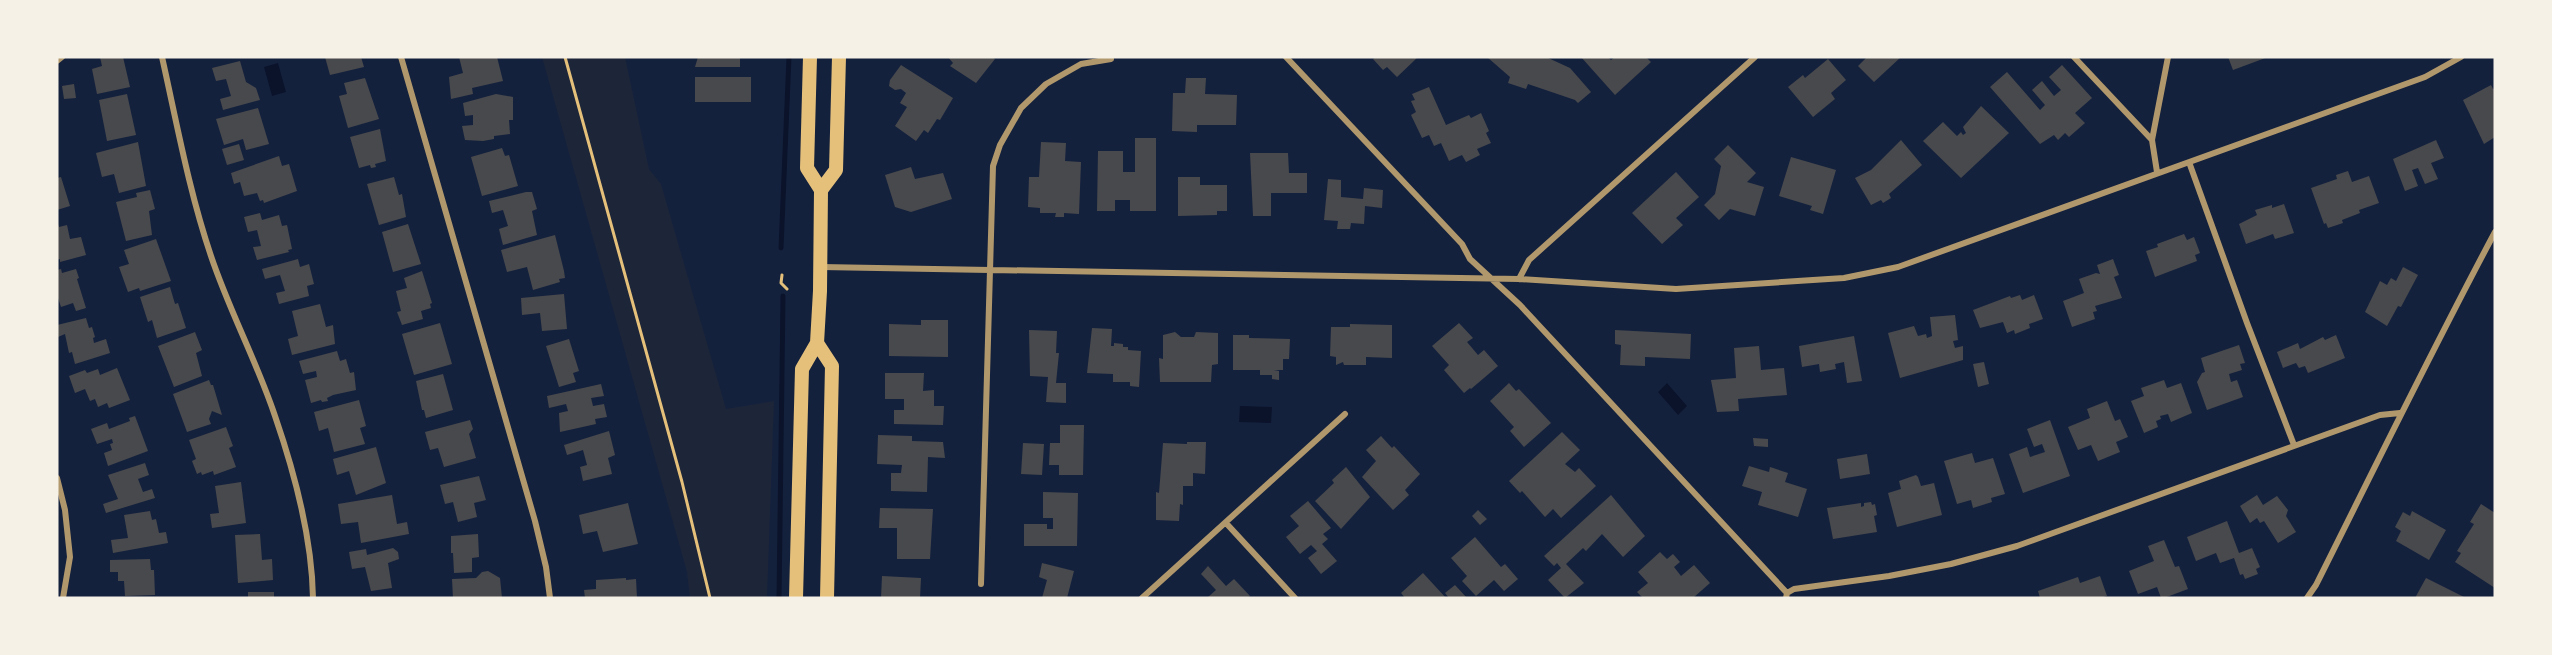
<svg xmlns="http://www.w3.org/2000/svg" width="2552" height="655" font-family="'PT Sans',sans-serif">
<rect width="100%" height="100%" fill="#14213d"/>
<path fill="#1d2539" d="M542 57H625L649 169 661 184 726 409 774 401 767 598H690L687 572Z"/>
<path fill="#0b132b" d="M278 63 286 92 272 96 264 67Z
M1667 383 1687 406 1678 415 1658 392Z
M1240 406 1272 407 1271 423 1239 422Z"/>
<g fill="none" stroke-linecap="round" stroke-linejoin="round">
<path stroke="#0b132b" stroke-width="5" d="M781 248 789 57
M779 598 783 296"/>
</g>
<path fill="#48494c" d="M100 57H123L130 87 97 94 92 69 102 66Z
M325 57H361L364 67 330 75Z
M459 57H497L503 81 472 88 473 94 451 99 449 77 463 73Z
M698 57H740V67H695Z
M948 57H992L995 59 976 83 950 66 953 63Z
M1376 57H1418L1397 77 1387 67 1383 70 1373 59Z
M1487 57H1546L1570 68 1591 92 1578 103 1575 100 1528 84 1526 89 1508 83 1510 77Z
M1581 57H1608L1611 60 1615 57H1646L1651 62 1615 95Z
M1867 57H1901L1874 82 1858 66Z
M2228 57H2268L2233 70Z
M1828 59 1846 80 1831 93 1835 99 1813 117 1788 87 1803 75 1805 78Z
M240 61 246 82 256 88 260 100 223 110 220 99 231 96 226 79 216 81 212 68Z
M901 65 953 98 940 120 937 119 928 133 924 130 916 141 895 126 907 107 900 103 906 93 901 89 895 90 889 86 890 80Z
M2062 65 2092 98 2075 113 2085 123 2069 137 2065 133 2058 140 2054 135 2040 144 1990 87 2007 72 2040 110 2045 105 2032 90 2042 81 2054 96 2061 90 2049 77Z
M695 77H751V102H695Z
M365 78 379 119 348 128 339 96 347 94 344 83Z
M1186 78H1206L1205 94 1237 95 1236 125H1197V132L1172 131 1173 93H1185Z
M74 84 76 98 64 99 62 86Z
M2491 85 2493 89 2495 88V137L2484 144 2463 100Z
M1429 87 1446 125 1469 115 1471 118 1481 113 1489 131 1486 133 1491 143 1477 149 1480 155 1466 162 1462 155 1449 161 1441 143 1434 146 1429 135 1422 138 1411 115 1416 112 1411 101 1415 100 1412 94Z
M127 94 136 135 107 141 99 100Z
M496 94 513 97V120H509L510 134 494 136V139L483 141 465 140 462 126 473 125V115L465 116 463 103Z
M1981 106 2009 133 1961 178 1923 141 1943 122 1957 136 1961 132 1963 135 1966 133 1963 127Z
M258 108 269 144 246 150 243 139 224 145 216 119Z
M380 129 386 161 375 164 376 167 371 168 370 165 359 168 350 137Z
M1135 138H1156V211H1130V200H1115V211H1097L1098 151H1123V172H1135Z
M1901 140 1922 165 1889 194 1891 198 1883 203 1881 200 1871 205 1855 178 1871 170Z
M2436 140 2444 158 2431 163 2438 179 2425 184 2418 168 2412 170 2418 186 2405 191 2393 159Z
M138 142 146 186 119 193 114 174 102 177 96 153Z
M1041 142 1066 143 1065 161 1081 162 1079 214 1064 213V217H1055L1056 213H1040V208L1028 207 1029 177H1039Z
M239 144 244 160 227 165 222 149Z
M1728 145 1756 173 1747 182 1764 187 1755 216 1730 209 1719 220 1704 205 1715 194 1721 166 1714 159Z
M502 148 505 156 509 155 518 186 482 196 471 157Z
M1250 153H1288L1289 173H1307V193H1271V216H1253Z
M279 156 282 166 289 164 297 191 264 203 263 200 260 201 257 193 244 196 240 182 234 184 231 173Z
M1791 157 1836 170 1823 214 1810 210 1812 206 1779 196Z
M911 167 915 179 943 173 952 199 911 212 895 207 885 175Z
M2348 171 2352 182 2369 176 2379 203 2359 210 2360 213 2342 220 2343 223 2328 228 2326 223 2324 224 2311 188 2337 179 2336 175Z
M1676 172 1699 197 1676 218 1683 225 1662 244 1632 213Z
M61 177 70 206 57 210V178Z
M394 177 399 195 402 194 406 217 379 225 367 184Z
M1178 177H1200V185H1227V211H1217V215L1178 216Z
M1328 179 1341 180V197L1363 199 1364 188 1383 190 1382 208 1365 206 1364 224 1351 223 1350 229H1337L1338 221 1324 220Z
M150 190 155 209 149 211 152 235 126 241 116 202 137 197 136 193Z
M526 192H532L537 209 532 211 537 235 503 245 499 229 508 226 503 210 492 213 489 201Z
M2284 204 2294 233 2275 239 2273 234 2246 244 2239 224 2257 215 2255 210 2272 205V208Z
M260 213 262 220 279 215 282 226 287 225 292 249 288 250 289 252 257 260 253 247 261 246 257 230 248 232 244 217Z
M57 221 59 227 67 225 70 239 81 237 86 255 60 262V259L57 260Z
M408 224 421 264 393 272 382 232Z
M2184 234 2187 240 2194 237 2200 253 2195 255 2197 261 2155 277 2146 251 2158 247 2157 244Z
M555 235 564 271 565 278 559 279 560 282 533 290 527 267 507 272 501 250Z
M156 239 171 281 140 291 139 288 128 292 119 267 129 264 124 250Z
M298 259 300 267 309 264 314 284 307 286 309 296 279 304 276 293 285 291 280 275 265 279 262 269Z
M2113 259 2119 275 2114 277 2122 298 2095 306 2097 311 2093 312 2095 319 2072 327 2063 301 2084 293 2079 279 2096 273 2100 274 2097 265Z
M2403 267 2418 275 2401 307 2398 306 2387 326 2365 312 2380 281 2387 285 2391 278 2396 281Z
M61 269 62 273 76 269 79 278 77 279 86 308 76 311 73 303 61 307 57 295V270Z
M422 271 432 303 430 304 431 308 421 311 423 319 402 325 397 312 401 311 396 291 407 288 404 278Z
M170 287 175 304 178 303 186 328 157 338 152 320 148 322 140 297Z
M564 294 567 329 542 331 540 313 522 315 521 298Z
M2020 295 2022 300 2034 295 2043 319 2029 324 2030 328 2015 334 2014 330 2007 333 2003 322 1980 328 1973 310 2010 296 2011 298Z
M320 304 326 327 333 325 335 344 292 355 288 339 298 336 292 311Z
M1955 315 1958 340 1953 341 1955 348 1963 346V360L1900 378 1888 333 1914 326 1918 336 1926 334 1927 338 1932 336 1930 317Z
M86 318 89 328 92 327 95 337 93 338 94 343 106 339 110 353 75 364 72 352 69 353 65 334 58 337 57 325Z
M921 320H948V357L889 356V324L921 325Z
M440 323 452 364 414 375 402 334Z
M1459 323 1473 338 1467 342 1478 355 1484 350 1498 366 1471 389 1470 388 1464 393 1444 370 1449 365 1432 346Z
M1350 324 1392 325V358L1366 357V365H1344L1343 362 1336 365V357L1330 356 1331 327H1350Z
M1092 328 1112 329 1111 346H1114V343L1123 344V347H1128V350L1141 351 1139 387 1130 386V382H1113V374L1087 373Z
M1029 330 1057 331 1056 353H1059L1056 383H1066V403L1046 402 1048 377 1030 376Z
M1615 330 1691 334 1690 359 1645 357V366L1620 365 1621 345 1615 344Z
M195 332 202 350 196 353 202 376 174 387 158 346Z
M1175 332 1181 337H1194L1196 332 1218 333V364L1212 365 1211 382H1160L1159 358 1163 359V335Z
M1233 335H1249V338L1290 339 1289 359H1283V370H1274L1279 371V380L1272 379V375H1260V370H1233Z
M2336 335 2345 358 2308 373 2305 366 2299 368 2296 363 2283 368 2277 352 2298 343 2300 349 2323 337 2325 340Z
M1854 336 1862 381 1847 383 1844 362 1835 364 1836 369 1820 372 1819 364 1802 367 1799 346Z
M569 339 579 371 573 373 576 382 559 387 546 346Z
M2239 345 2245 363 2240 364 2242 370 2229 374 2231 382 2237 380 2243 397 2207 410 2197 382 2202 373 2205 372 2201 358Z
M1759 346 1761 370 1784 368 1787 395 1738 399 1739 411 1717 412 1711 380 1736 378 1734 348Z
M337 351 340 361 346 359 350 373 354 372 356 390 333 395 327 398 328 401 322 402 321 400 311 403 305 380 317 377 316 371 303 374 299 361Z
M1984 362 1989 384 1978 387 1973 364Z
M117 368 130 400 109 408 107 403 98 407 95 399 90 401 85 389 75 393 69 376 85 370 87 373 98 369 100 375Z
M885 373H924L923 391 934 390V406H944L943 425 894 424V410H904V399H885Z
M443 374 453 410 426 418 424 410H422L416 381Z
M209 380 211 385H213L222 415 212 411 209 419 211 424 187 432 173 394Z
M2164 380 2167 388 2181 383 2192 413 2171 422 2168 414 2160 416 2161 419 2156 421 2158 427 2144 433 2131 401 2144 396 2141 388Z
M1509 383 1516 391 1519 389 1551 423 1524 447 1510 431 1514 427 1490 401Z
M601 384 604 396 591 398 593 406 604 404 607 417 595 419 596 424 560 432 559 413 568 411 566 404 549 408 547 396Z
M359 400 366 426 360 428 365 444 334 452 328 428 319 431 314 412Z
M2107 401 2115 421 2120 419 2128 437 2116 442 2120 452 2098 461 2091 445 2078 450 2068 427 2090 418 2087 409Z
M135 416 148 451 108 466 104 453 112 450 110 444 113 443 112 439 97 444 91 429 107 423 109 429 130 421 129 418Z
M470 420 473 429 469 434 476 458 444 467 438 448 430 450 425 432Z
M2050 420 2070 476 2023 493 2009 454 2027 447 2030 457 2045 452 2042 444 2034 447 2027 429Z
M1060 425H1084L1083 475H1059V465H1049L1050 443H1060Z
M226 427 233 446 229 448 236 467 214 475 213 471 202 475 201 472 197 474 192 461 196 459 189 440Z
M609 431 615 455 608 458 612 474 583 481 580 467 587 465 583 450 567 455 564 445Z
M1562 432 1580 450 1565 464 1575 472 1579 468 1596 486 1561 518 1553 509 1545 517 1522 491 1520 493 1509 481Z
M878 435 912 436V441L943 442 945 458 928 457 927 492 891 491V473H901L902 465 877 464Z
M1381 436 1392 448 1394 446 1420 474 1405 490 1409 495 1393 510 1362 477 1376 461 1366 450Z
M1753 438 1768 439V447L1754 446Z
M1187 442H1206L1205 474 1193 473V486H1183V505L1180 504 1179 521 1156 520V492L1159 493 1163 443 1187 444Z
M1023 443 1044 444 1042 475 1021 474Z
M376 447 386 483 356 495 349 471 337 475 333 459Z
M1972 453 1975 463 1993 458 2005 494 1991 498 1992 502 1973 508 1971 500 1957 504 1944 461Z
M1867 454 1870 474 1840 479 1837 459Z
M145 463 149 475 138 479 143 492 152 489 155 498 106 513 103 504 118 499 108 475Z
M1749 466 1769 472 1770 467 1788 473 1785 482 1807 489 1798 517 1758 505 1762 492 1742 486Z
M1346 467 1370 497 1341 529 1315 501 1334 483 1332 480Z
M1916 475 1918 477 1921 486 1934 483 1942 515 1897 527 1888 493 1901 489 1899 481Z
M479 476 486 500 474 503 477 517 458 522 453 502 445 504 440 485Z
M241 482 246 523 212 528 210 514 219 513 215 486Z
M1043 492 1078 493 1077 546H1024V524H1047V529H1053V518H1043Z
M392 495 397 524 407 522 409 534 361 543 358 522 341 524 338 504Z
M1611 495 1645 536 1623 557 1602 534 1586 551 1583 548 1566 564 1584 583 1565 598 1548 580 1561 568 1557 563 1554 566 1544 556Z
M2257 495 2263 505 2277 496 2288 510 2286 516 2296 532 2278 543 2264 521 2260 523 2257 518 2250 523 2240 506Z
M1308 501 1331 528 1323 534 1328 539 1322 544 1337 561 1321 574 1308 558 1317 551 1311 545 1300 554 1286 537 1299 526 1290 516Z
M1871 502 1872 505 1875 504 1877 515 1874 516 1877 532 1833 539 1827 508 1861 503V507L1864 506V503Z
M628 503 638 544 603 552 597 531 583 534 579 515Z
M2481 504 2495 513V588L2455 562 2461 553 2457 551 2474 524 2470 522Z
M880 508 933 509 930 559H897V528H879Z
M1478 510 1487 519 1480 525 1472 516Z
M150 511 152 520 156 519 159 533 166 532 168 543 113 553 111 540 128 538 124 515Z
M2412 511 2446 530 2429 560 2396 541 2401 531 2395 527 2403 512 2410 516Z
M2227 521 2239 553 2252 548 2260 567 2256 569 2258 574 2245 579 2243 574 2240 575 2234 558 2220 563 2216 553 2196 561 2187 537Z
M260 534 262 560 272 559 273 580 238 583 235 535Z
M478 534 479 557 472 558V572L454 573 453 553H451V536Z
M1475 537 1501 567 1505 564 1518 579 1504 591 1494 580 1476 596 1462 581 1467 576 1451 558Z
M2164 540 2175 567 2179 566 2188 589 2164 598H2161L2157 587 2138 594 2129 571 2154 561 2148 546Z
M393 548 398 552 399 559 388 563 392 588 371 591 365 567 352 569 349 552 366 549 367 555Z
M1660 552 1667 559 1673 554 1680 562 1674 567 1681 576 1694 565 1710 583 1693 598H1643L1637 592 1648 583 1638 572Z
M150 559 151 570H154L155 595 125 596 124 581H118V572H110V560Z
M1042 563 1074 571 1067 598H1042L1047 580 1039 577Z
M1208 566 1226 586 1234 579 1250 596 1247 598H1207L1216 590 1201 574Z
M488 571 500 578 502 598H453L452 579 476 578 482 572Z
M1423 573 1446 598H1405L1401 593Z
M882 576 921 578 920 598H881Z
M2100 576 2107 596 2100 598H2040L2038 591 2078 577 2080 583Z
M626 578V580L636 579 637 598H585L584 590 596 589V580Z
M2426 578 2466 598H2415Z
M1455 585 1467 598H1449L1445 593Z
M248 592H274V598H248Z"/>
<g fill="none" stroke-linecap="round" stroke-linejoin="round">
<path stroke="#e5c07b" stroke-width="3" d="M565 57 682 482 710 598
M782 275 781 283 787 289"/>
<path stroke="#b1986c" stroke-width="6" d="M162 57C177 124 189 191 211 256 229 310 257 362 275 416 295 474 312 537 313 598
M401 57 535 521 546 567 550 598
M1286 57 1462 244 1470 259 1520 305 1787 593
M2074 57 2152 140
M57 61 62 57
M2189 162 2247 323 2294 445
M2157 172 2152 140 2168 57
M821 267 1519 279 1676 289 1844 278 1898 267 2425 77 2461 57
M1519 279 1529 260 1755 57
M57 478 65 510 70 557 63 598
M1226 523 1295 598
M981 584 993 166 1000 145 1021 108 1046 84 1081 64 1111 59
M1142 598 1345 414
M1786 598 1787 593 1794 589 1889 576 1951 564 2017 546 2380 415 2400 413
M2307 598 2316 585C2375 467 2433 348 2495 232"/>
<path stroke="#e5c07b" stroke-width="14" d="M821 190 836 170 839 57
M817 343 832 366 827 598
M796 598 802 369 817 343 820 291 821 190 807 168 810 57"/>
</g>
<rect width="2552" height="655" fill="none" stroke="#f6f1e7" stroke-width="117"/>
</svg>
